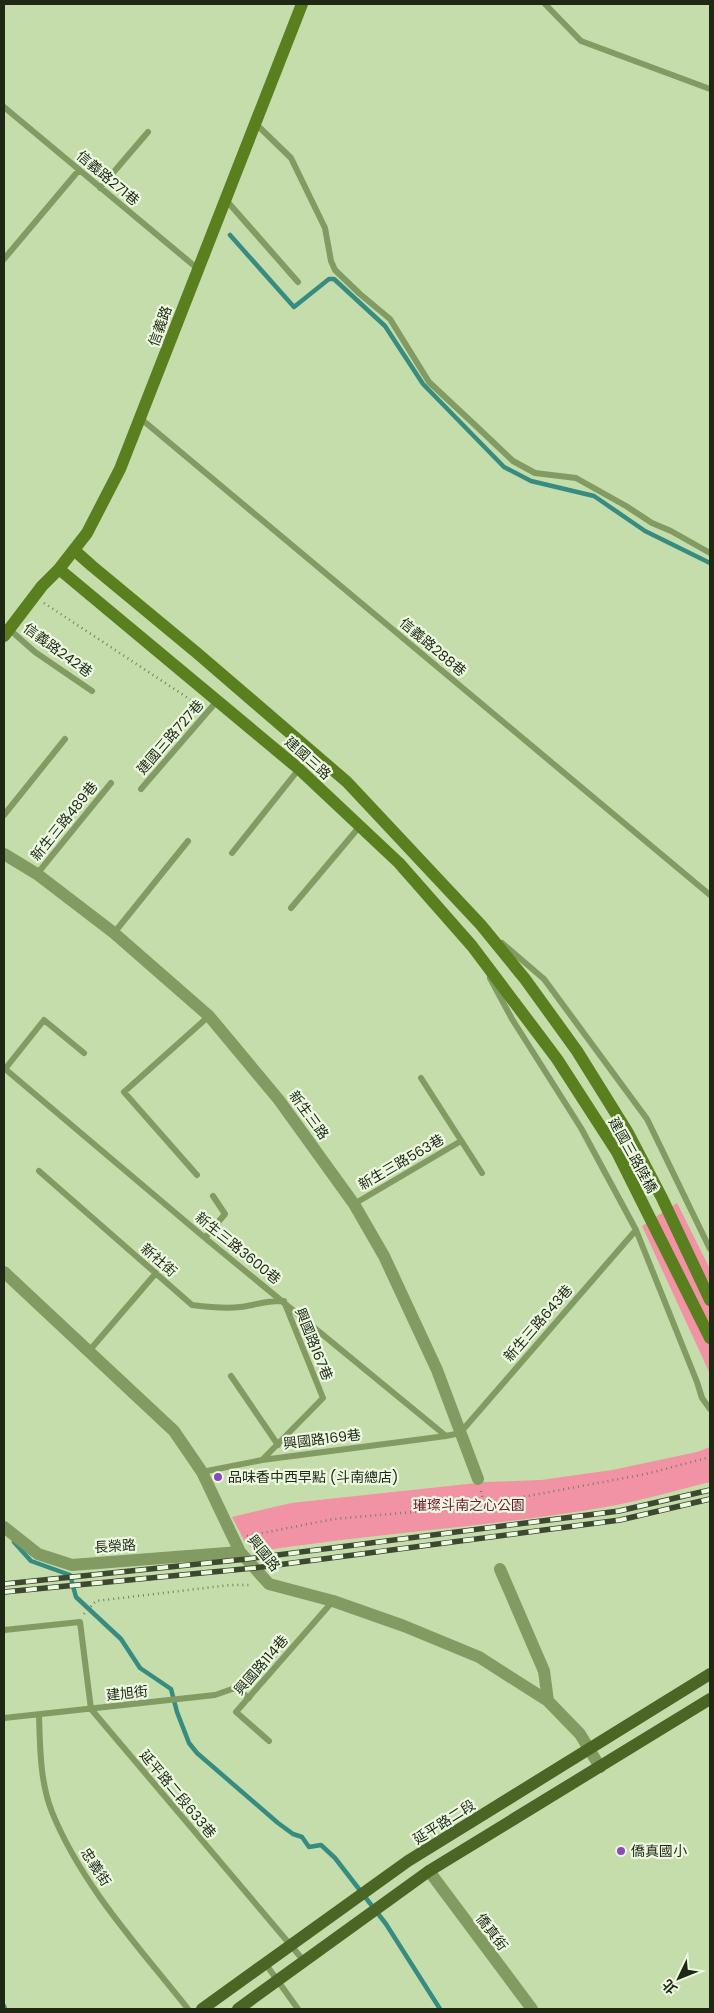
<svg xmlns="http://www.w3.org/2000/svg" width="714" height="2013" font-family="Poppins,'Noto Sans TC',sans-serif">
<rect width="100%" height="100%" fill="#c5dcab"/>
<path fill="#f193a4" d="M677 1203 710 1269V1374L642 1226Z
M710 1447V1482C670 1492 629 1504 588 1510 477 1528 366 1534 255 1552L244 1540 232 1517 291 1503 486 1482 541 1480 612 1470 697 1452Z"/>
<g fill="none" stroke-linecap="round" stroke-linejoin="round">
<path stroke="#378c81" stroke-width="4.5" d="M230 235 294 307 329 279H334L385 326 423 384 504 467 531 481 594 496 645 531 710 563
M14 1542 31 1561 70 1575 76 1597 121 1639 140 1668 171 1689 177 1712 189 1743 197 1753 278 1823 293 1834 302 1837 309 1847 321 1845 335 1858 386 1924 440 2009
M4 2006 5 2009"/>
<path stroke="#728260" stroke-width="2.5" stroke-dasharray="1 4" stroke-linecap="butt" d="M44 603 200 706
M481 1491 484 1504
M247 1536 334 1519 469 1507 646 1474 710 1457
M84 1614 96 1601 230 1585H251"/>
<path stroke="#819b62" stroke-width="6" d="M545 4 581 41 710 89
M4 107 198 269
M256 124 291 158 325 228 331 261 335 270 360 294 390 319 429 382 476 426 513 461 535 473 576 478 626 506 652 523 671 531 710 553
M100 188 148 132
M226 200 298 282
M4 259 79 170
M140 418 710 895
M9 629 35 652 92 691
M141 789 217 701
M4 815 65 739
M232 853 299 769
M37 874 111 783
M291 908 360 826
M114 933 188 841
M502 943 544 979 647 1119 710 1249
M490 978 512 1019 581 1128 636 1230 697 1382 702 1398 710 1409
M4 1068 205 1238 446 1436 460 1433 636 1230
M5 1069 44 1020 84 1053
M421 1078 482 1173
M39 1171 192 1305C208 1307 224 1309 240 1307 256 1305 267 1300 284 1301
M197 1175 124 1092 209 1016
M354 1204 461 1141
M205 1238 225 1214 213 1196
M89 1351 156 1273
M231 1376 278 1445
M263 1459 323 1398 285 1304
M202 1472 262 1460 446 1436
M4 1630 80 1622 91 1709 304 1961
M39 1715C40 1747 40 1782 52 1812 82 1886 139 1947 188 2009
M4 1718 215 1695 235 1688 249 1698
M269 1741 236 1712 333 1601
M265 1963 298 2009"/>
<path stroke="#819b62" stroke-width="12" d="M4 854 37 874 114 933 209 1016 279 1100 354 1204 384 1256 437 1370 478 1479
M4 1272 174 1431 202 1472 240 1552 269 1584 333 1601 404 1626 479 1657 548 1701 580 1734 600 1767
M4 1527 38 1554 72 1565 240 1552
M500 1569 544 1671 548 1701
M429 1871 532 2009"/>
<path stroke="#5a7f1e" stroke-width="12" d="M74 550 92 566 197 653 347 782 481 925 525 979 577 1051 628 1133 662 1198 710 1300
M59 569 299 769 399 863 472 946 557 1059 617 1152 710 1338
M4 636 42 586 59 569 87 533 120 469 302 4"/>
<path stroke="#4a6524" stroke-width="12" d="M202 2009 408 1861 710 1674
M238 2009 429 1871 710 1699"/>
<defs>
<path id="rail" d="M4 1584 247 1559 619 1511 710 1490
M4 1592 254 1568 620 1520 710 1499"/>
</defs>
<use href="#rail" stroke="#3c482f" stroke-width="5.5"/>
<use href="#rail" stroke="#ecf9e0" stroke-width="4" stroke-dasharray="11" stroke-linecap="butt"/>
</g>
<g fill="#8c48bc" stroke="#ecf9e0" stroke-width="2">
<circle cx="218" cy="1477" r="5"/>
<circle cx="621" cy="1851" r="5"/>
</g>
<g text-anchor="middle" stroke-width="4.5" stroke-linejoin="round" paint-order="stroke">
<g font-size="14" fill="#1f2815" stroke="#ecf9e0">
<text transform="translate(108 178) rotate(40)" y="5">信義路271巷</text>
<text transform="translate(160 326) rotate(-70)" y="5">信義路</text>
<text transform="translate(433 647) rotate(40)" y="5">信義路288巷</text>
<text transform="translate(58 650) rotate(36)" y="5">信義路242巷</text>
<text transform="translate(170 737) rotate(-49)" y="5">建國三路727巷</text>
<text transform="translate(308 758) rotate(42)" y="5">建國三路</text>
<text transform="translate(64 821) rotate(-51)" y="5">新生三路489巷</text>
<text transform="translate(309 1115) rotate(54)" y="5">新生三路</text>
<text transform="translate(633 1155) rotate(61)" y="5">建國三路陸橋</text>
<text transform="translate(401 1162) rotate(-30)" y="5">新生三路563巷</text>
<text transform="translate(238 1248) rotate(39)" y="5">新生三路3600巷</text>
<text transform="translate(159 1260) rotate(41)" y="5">新社街</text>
<text transform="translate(538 1323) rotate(-49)" y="5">新生三路643巷</text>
<text transform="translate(314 1344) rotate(68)" y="5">興國路167巷</text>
<text transform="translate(322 1439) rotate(-7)" y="5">興國路169巷</text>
<text transform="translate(115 1546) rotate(-4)" y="5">長榮路</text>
<text transform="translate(264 1553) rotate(51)" y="5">興國路</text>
<text transform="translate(261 1665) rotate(-49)" y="5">興國路114巷</text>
<text transform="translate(127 1693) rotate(-6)" y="5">建旭街</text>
<text transform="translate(178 1794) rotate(50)" y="5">延平路二段633巷</text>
<text transform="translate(444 1822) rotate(-32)" y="5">延平路二段</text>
<text transform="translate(96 1867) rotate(57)" y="5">忠義街</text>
<text transform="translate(492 1932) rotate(53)" y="5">僑真街</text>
</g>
<g font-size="14" fill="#1f2815" stroke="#ecf9e0" text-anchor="start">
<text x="228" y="1482">品味香中西早點 (斗南總店)</text>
<text x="631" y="1856">僑真國小</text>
</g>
<g font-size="14" fill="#731532" stroke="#ecf9e0">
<text x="469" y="1510">璀璨斗南之心公園</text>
</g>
</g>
<rect width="714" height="2013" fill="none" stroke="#1f2815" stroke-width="10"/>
<g transform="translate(679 1978) rotate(227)" stroke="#ecf9e0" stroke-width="4" paint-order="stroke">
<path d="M0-4L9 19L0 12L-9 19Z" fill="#1f2815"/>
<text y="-8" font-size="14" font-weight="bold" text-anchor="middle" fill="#1f2815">北</text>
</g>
</svg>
